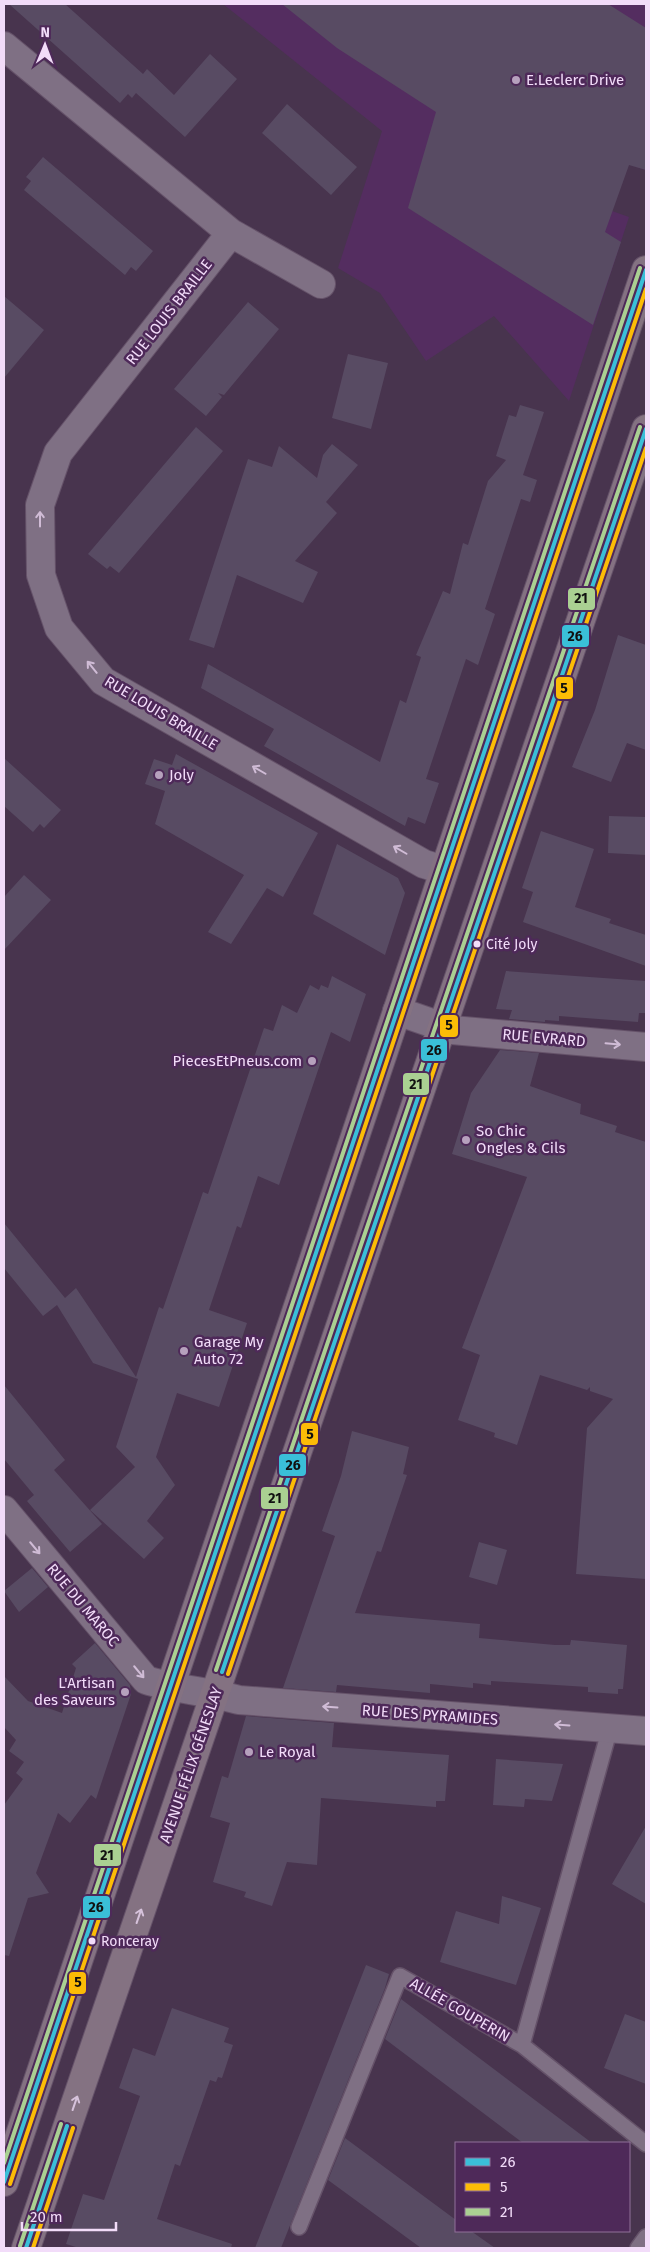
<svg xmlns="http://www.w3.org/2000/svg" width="650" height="2252" font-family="'Fira Sans',sans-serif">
<rect width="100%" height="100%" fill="#48344e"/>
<path fill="#542d60" d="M223 4H646V165L645 170 594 151 612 211 629 217 569 401 494 316 426 361 380 293 338 268 382 131Z"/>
<path fill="#584b63" d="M9 4H65L143 74 147 69 174 95 210 54 237 79 185 137 136 93 132 98 128 94 120 103Z
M282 4H608L646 28V170L629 165 605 232 621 242 593 325 408 208 436 112 337 48Z
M287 104 357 167 331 195 262 133Z
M43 157 153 251 136 271 131 267 125 275 24 190 31 181 26 177Z
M4 296 44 330 4 378Z
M248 302 279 329 224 395 218 393 222 397 206 416 174 389Z
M348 354 388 363 371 429 332 418Z
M520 405 544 412 523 475 537 480 530 502 521 499 485 609 495 614 478 665 466 659 426 779 439 783 425 824 408 817 405 826 264 746 274 729 201 688 208 664 380 762 400 700 406 703 421 657 416 655 443 591 450 594 463 543 468 545 488 481 506 460 496 456 509 415 516 417Z
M196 427 223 451 119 573 110 566 107 569 88 554Z
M332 444 358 465 326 502 337 513 295 561 318 572 303 603 237 575 214 648 189 640 248 459 272 467 279 446 317 478 323 455Z
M618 635 646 645V750L627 743 611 782 572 767 595 710Z
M176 754 318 833 283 897 267 888 231 944 208 932 244 875 155 824 165 791 145 784 154 759 172 765Z
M4 758 61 810 44 828 40 824 33 832 4 806Z
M609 816 646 817V855L608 853Z
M541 831 594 849 575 907 611 919 609 923 646 935V966L523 922 533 892 522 888Z
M337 844 398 878 405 893 385 955 313 914Z
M24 875 51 900 4 950V897Z
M506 971 646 981V1013H639L638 1022 559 1016V1021L545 1020V1022L509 1019 512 1010 496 1009Z
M332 976 366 994 350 1042 331 1032 279 1185 258 1176 241 1228 237 1226 209 1310 247 1323 219 1407 177 1393 156 1457 175 1485 147 1521 164 1538 144 1559 90 1510 135 1467 116 1447 138 1379 93 1363 57 1305 43 1316 4 1268V1223L65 1298 76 1288 136 1377 159 1307 163 1309 203 1192 208 1194 264 1028 273 1031 282 1005 297 1013 310 985 319 990 321 985 328 988Z
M500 1050 539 1053 530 1086 581 1104 580 1114 617 1126 615 1132 646 1142V1579L576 1574 587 1428 613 1399 590 1391V1387L587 1390 540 1375 517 1445 494 1437 495 1433 458 1420 480 1355 462 1348 527 1177 452 1154 471 1093Z
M4 1385 65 1460 54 1470 102 1524 70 1552 27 1501 34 1495 4 1459Z
M352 1431 409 1447 403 1474 407 1475 381 1552 377 1551 355 1613 480 1624 479 1638 555 1645H570L571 1640 627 1645 623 1689H618V1694L588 1692V1687L491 1681V1685L473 1683V1688L430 1684V1693L337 1685 336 1692 283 1688 335 1536 322 1531 341 1476Z
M479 1542 507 1550 497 1585 469 1577Z
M32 1568 48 1587 19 1612 4 1591Z
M95 1643 130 1685 131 1694 96 1799 91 1795 70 1823 58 1813 36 1873 49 1893 28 1898 9 1956 4 1955V1805L23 1779 16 1773 24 1762 9 1751 16 1740 4 1727V1676L28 1701 62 1713 76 1668 72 1664Z
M246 1716 334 1723 332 1747 449 1755 445 1801H436V1807L321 1798 317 1865 287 1862 272 1906 244 1897 246 1892 213 1882 230 1823 210 1817 222 1776 228 1778Z
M496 1759 563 1764 552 1801 525 1799 524 1807 493 1805Z
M646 1826V1904L612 1884Z
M502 1896 541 1908 516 1985 440 1962 456 1911 499 1924Z
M366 1965 389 1974 385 1988 281 2248H255Z
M401 1999 592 2143H523L385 2039Z
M172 2008 229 2028 224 2042 233 2045 222 2078 218 2077 216 2082 210 2080 180 2166 175 2164 157 2219 232 2244 231 2248H79L66 2244 83 2194 104 2200 140 2096 119 2088 133 2048 155 2056Z
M625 2014 646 2022V2084L604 2068Z
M345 2138 456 2220V2231H471L495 2248H421L328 2180Z"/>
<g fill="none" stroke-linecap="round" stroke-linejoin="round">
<defs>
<path id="lane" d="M522 2045 646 2144
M299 2227 400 1976 522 2045 610 1728
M638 2248 646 2237"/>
<path id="street" d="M4 46 231 233 321 284
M231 233 58 453 40 505 41 575 59 628 103 681 424 864 444 870
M397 1011 452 1030 646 1047
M4 1510 146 1680C177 1690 208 1691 239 1700L646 1731"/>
<path id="primary" d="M4 2182 646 270
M26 2248 646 429"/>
</defs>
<use href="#lane" stroke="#655269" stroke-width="18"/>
<use href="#street" stroke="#655269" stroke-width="30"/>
<use href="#primary" stroke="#655269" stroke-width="30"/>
<use href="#lane" stroke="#7f7084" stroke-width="15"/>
<use href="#street" stroke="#7f7084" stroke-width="28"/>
<use href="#primary" stroke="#847282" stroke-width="28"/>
<defs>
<path id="bus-1" d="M222 1672 646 429
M4 2182 646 270
M26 2248 67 2126"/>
<path id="bus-2" d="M228 1674 646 448
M10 2184 646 289
M33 2248 73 2128"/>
<path id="bus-3" d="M216 1670 640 427
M4 2163 640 268
M20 2246 61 2124"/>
</defs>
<use href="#bus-1" stroke="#4e2959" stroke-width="8"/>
<use href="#bus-2" stroke="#4e2959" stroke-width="8"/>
<use href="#bus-3" stroke="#4e2959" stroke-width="8"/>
<use href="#bus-1" stroke="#3abfd8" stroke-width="4"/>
<use href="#bus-2" stroke="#fcbc06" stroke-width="4"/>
<use href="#bus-3" stroke="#aad092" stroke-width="4"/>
</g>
<defs><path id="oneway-shaft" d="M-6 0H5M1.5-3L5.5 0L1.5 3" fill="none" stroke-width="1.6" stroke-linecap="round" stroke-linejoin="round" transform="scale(1.25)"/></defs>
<g stroke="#d0bcd6">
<use href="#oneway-shaft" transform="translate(40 519) rotate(-90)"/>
<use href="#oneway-shaft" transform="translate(92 667) rotate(-129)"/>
<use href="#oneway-shaft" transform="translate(259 770) rotate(-150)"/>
<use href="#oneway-shaft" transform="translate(400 850) rotate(-150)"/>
<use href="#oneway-shaft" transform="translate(613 1044) rotate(5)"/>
<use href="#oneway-shaft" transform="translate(35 1548) rotate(50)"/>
<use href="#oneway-shaft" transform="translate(139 1672) rotate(50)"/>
<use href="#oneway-shaft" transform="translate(330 1707) rotate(-176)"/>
<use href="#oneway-shaft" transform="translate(562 1725) rotate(-176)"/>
</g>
<g stroke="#d6c2db">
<use href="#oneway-shaft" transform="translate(139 1916) rotate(-71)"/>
<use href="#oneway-shaft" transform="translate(75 2103) rotate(-71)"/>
</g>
<g fill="#b6a1bd" stroke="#4e2959" stroke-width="2">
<circle cx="516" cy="80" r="5"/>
<circle cx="159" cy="775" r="5"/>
<circle cx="312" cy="1061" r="5"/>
<circle cx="466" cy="1140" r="5"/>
<circle cx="184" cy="1351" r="5"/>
<circle cx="125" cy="1692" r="5"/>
<circle cx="249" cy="1752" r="5"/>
</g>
<g fill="#f2dcf9" stroke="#4e2959" stroke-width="2">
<circle cx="477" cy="944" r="4.5"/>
<circle cx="92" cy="1941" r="4.5"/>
</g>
<g text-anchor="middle" stroke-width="5" stroke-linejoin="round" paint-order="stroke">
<g font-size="14" fill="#f2dcf9" stroke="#4e2959" text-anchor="start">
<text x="486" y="949">Cité Joly</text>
<text x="101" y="1946">Ronceray</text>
</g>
<g font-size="15" fill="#f2dcf9" stroke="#4e2959" text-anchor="start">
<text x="526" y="85">E.Leclerc Drive</text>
<text x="169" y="780">Joly</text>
<text x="302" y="1066" text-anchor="end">PiecesEtPneus.com</text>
<text x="476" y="1136">So Chic<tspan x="476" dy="17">Ongles &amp; Cils</tspan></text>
<text x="194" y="1347">Garage My<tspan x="194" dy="17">Auto 72</tspan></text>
<text x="115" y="1688" text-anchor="end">L'Artisan<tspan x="115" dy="17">des Saveurs</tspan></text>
<text x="259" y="1757">Le Royal</text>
</g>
<g font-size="15" fill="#f2dcf9" stroke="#4e2959">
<text transform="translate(169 312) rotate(-52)" y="5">RUE LOUIS BRAILLE</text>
<text transform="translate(161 713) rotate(31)" y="5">RUE LOUIS BRAILLE</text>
<text transform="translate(544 1038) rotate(5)" y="5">RUE EVRARD</text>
<text transform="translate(83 1605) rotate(50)" y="5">RUE DU MAROC</text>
<text transform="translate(430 1715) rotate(4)" y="5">RUE DES PYRAMIDES</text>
<text transform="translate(191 1765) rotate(-71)" y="5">AVENUE FÉLIX GÉNESLAY</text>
<text transform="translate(460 2010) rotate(30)" y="5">ALLÉE COUPERIN</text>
</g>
</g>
<g stroke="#4e2959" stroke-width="2">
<rect x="567" y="587" width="29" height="24" rx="5" fill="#aad092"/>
<rect x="561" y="624" width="29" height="24" rx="5" fill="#3abfd8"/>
<rect x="555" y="676" width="19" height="24" rx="5" fill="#fcbc06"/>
<rect x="439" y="1014" width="20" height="24" rx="5" fill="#fcbc06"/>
<rect x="420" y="1038" width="28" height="24" rx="5" fill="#3abfd8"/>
<rect x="402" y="1072" width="28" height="24" rx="5" fill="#aad092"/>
<rect x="300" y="1422" width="19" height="24" rx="5" fill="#fcbc06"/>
<rect x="278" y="1453" width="29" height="24" rx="5" fill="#3abfd8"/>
<rect x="260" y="1486" width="29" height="24" rx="5" fill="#aad092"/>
<rect x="93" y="1843" width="29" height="24" rx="5" fill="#aad092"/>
<rect x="82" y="1895" width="29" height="24" rx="5" fill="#3abfd8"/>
<rect x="68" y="1971" width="19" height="24" rx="5" fill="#fcbc06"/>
</g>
<g font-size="14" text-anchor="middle" font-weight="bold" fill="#111">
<text x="581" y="603">21</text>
<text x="575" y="641">26</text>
<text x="564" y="693">5</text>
<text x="449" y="1030">5</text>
<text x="434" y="1055">26</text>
<text x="416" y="1089">21</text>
<text x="310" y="1439">5</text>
<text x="293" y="1470">26</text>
<text x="275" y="1503">21</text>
<text x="107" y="1860">21</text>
<text x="96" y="1912">26</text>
<text x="78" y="1987">5</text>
</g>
<rect width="650" height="2252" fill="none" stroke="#f2dcf9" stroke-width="10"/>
<rect x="455" y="2142" width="175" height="90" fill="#4e2959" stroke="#907199"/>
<rect x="465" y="2158" width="25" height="8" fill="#3abfd8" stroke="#907199"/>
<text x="500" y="2167" font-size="15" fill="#f2dcf9">26</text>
<rect x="465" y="2183" width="25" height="8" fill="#fcbc06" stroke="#907199"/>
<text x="500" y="2192" font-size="15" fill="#f2dcf9">5</text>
<rect x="465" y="2208" width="25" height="8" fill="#aad092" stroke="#907199"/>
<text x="500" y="2217" font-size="15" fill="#f2dcf9">21</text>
<g transform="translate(45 45) rotate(1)" stroke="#4e2959" stroke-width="4" paint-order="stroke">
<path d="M0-4L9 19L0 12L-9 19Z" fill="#f2dcf9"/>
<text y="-8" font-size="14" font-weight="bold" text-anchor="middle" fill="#f2dcf9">N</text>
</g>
<path d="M22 2222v8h94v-8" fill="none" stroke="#f2dcf9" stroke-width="2.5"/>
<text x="30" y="2222" font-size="15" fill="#f2dcf9" stroke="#4e2959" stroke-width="4" paint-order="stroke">20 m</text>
</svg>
